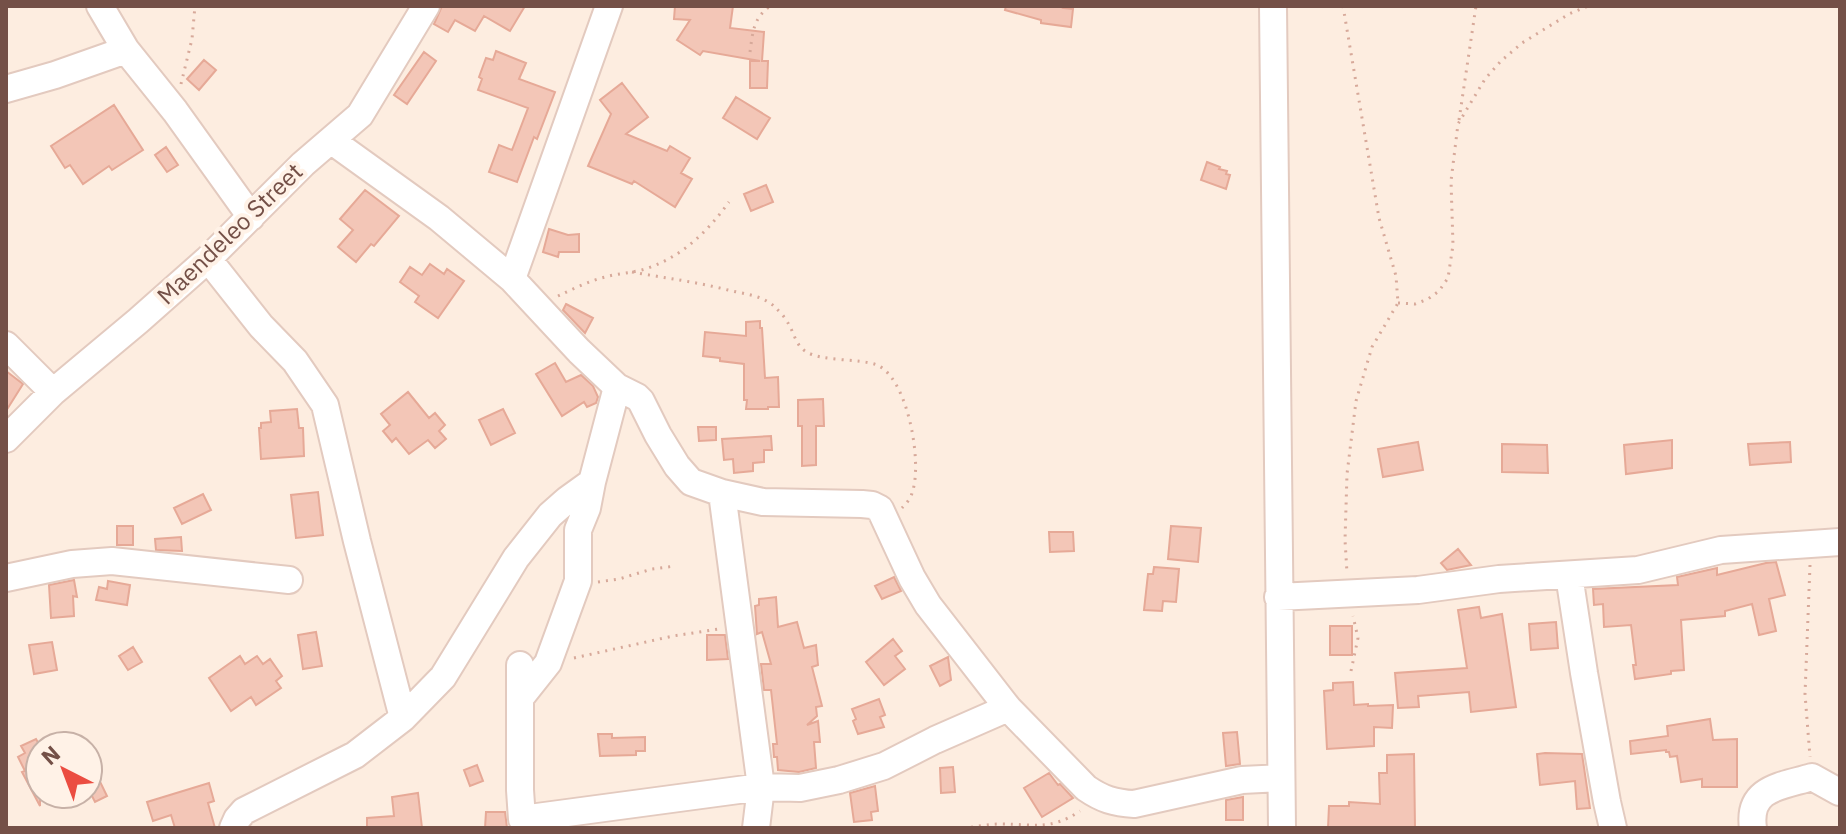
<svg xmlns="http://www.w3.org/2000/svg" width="1846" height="834" font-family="'IBM Plex Sans',sans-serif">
<rect width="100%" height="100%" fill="#fdede0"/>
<path fill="#f3c6b7" stroke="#e6a997" stroke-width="2" d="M442 6H525L510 31 484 16 475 31 455 20 448 32 434 24Z
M675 6H733L730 28 764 32 762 61H768L767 88H750V61H760L703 51 700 55 677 40 690 20 674 19Z
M1006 6H1064L1063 8 1073 9 1071 27 1041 23V20L1005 10Z
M496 51 526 63 519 79 555 92 537 139 534 137 517 182 489 172 499 145 512 150 528 108 478 90 482 79 479 77 486 58 493 60Z
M424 52 436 61 407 104 394 95Z
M204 60 216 70 199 90 187 79Z
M622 83 648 117 626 134 667 151 670 146 690 158 681 173 692 179 675 207 634 181 632 184 588 166 611 114 600 100Z
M736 97 770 118 757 139 723 118Z
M114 105 143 150 112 170 109 166 83 184 70 165 65 168 51 146Z
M166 147 178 165 167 172 155 155Z
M1207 162 1220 167 1219 169 1227 171 1226 174 1230 175 1226 189 1201 180Z
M766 185 773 202 751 211 744 194Z
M365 190 399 216 374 246 371 244 356 262 338 247 353 230 340 219Z
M549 229 568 235 579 234V252H559L558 257 543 252Z
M430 264 444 274 447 269 464 281 438 318 415 302 419 296 400 282 410 267 422 275Z
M566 304 593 318 585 333 563 310Z
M760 321V328H762L765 378 778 377 779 407H768V409H746L747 400H744V364L720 361V358L703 356 705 332 746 336V322Z
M555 363 566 382 581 375 593 386 598 397 596 403 587 407 584 402 562 416 536 374Z
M6 371 23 384 6 411Z
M408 392 429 418 435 413 445 425 439 431 446 439 435 448 428 440 409 454 396 438 392 442 383 431 390 425 381 414Z
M823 399 824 426H816V465L802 466V426H798V400Z
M297 409 299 428H303L304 456 261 459 259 428H261V423L271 422 270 411Z
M503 409 515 433 491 445 479 420Z
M698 427H716V440L699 441Z
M771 436 772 450H764V462L753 463V471L734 473 733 459 724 460 722 439Z
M1672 440V468L1626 474 1624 445Z
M1418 442 1423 470 1383 477 1378 449Z
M1790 442 1791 462 1750 465 1748 444Z
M1502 444 1547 445 1548 473 1502 472Z
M318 492 323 535 296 538 291 495Z
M203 494 211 510 182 524 174 508Z
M117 526H133V545H117Z
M1171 526 1201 528 1198 562 1168 559Z
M1049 532H1073L1074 551 1050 552Z
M181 537 182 551 156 550 155 539Z
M1458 549 1471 565 1447 570 1441 563Z
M1776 562 1785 595 1769 599 1776 631 1759 635 1752 604 1725 611V616L1681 620 1684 670 1671 671V674L1635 679 1633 665H1636L1631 625 1604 627 1603 604 1594 605 1593 589 1678 585 1677 577 1717 568V575L1766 563Z
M1154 567 1179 569 1176 602 1163 601 1162 611 1144 610 1148 574H1153Z
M894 577 901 591 882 599 875 586Z
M74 580 77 597 73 596 74 616 51 618 49 585Z
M108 581 130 585 127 605 96 600 99 587 107 589Z
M776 597 778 627 797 622 804 648 816 645 818 665 812 667 822 706 816 707 817 716 807 725 818 721 820 742H814L816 768 799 772 778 770 777 757H774L773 744H777L771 690H764L761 664H771L762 632 757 634 755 606 759 605V599Z
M1479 607 1481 618 1502 614 1516 707 1471 712 1469 692 1418 696 1419 707 1398 708 1395 673 1467 668 1458 610Z
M1556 622 1558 648 1531 650 1529 624Z
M1330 626H1352V655H1330Z
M316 632 322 666 303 669 298 635Z
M707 635H725L728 659 707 660Z
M893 639 902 651 895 656 905 669 884 685 866 662Z
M52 642 57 670 34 674 29 645Z
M133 647 142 662 128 670 119 656Z
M240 656 245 664 257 656 263 664 270 659 282 676 276 681 281 688 256 705 251 697 231 711 209 678Z
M948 657 951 680 940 686 930 666Z
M1353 682 1354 705 1368 704V706L1393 705 1392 728 1374 727V746L1327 749 1324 691 1333 690V683Z
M879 699 885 715 880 717 884 727 858 734 853 721 856 719 852 709Z
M1710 719 1713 740 1737 739V787H1702V779L1681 782 1677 756 1670 757 1669 752H1666V750L1631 754 1630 741 1668 736 1667 726Z
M1237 732 1240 764 1226 766 1223 733Z
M598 734H612V738L645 737V751H636V755L600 756Z
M36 739 40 746V806L22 772 25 771 18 757 25 753 21 746Z
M1545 753 1582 754 1590 808 1577 809 1575 781 1540 785 1537 754Z
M1414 754 1415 828H1328L1329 806H1349V802L1380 804 1379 773H1387V755Z
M88 757 107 796 95 802 92 796 88 797Z
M477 765 483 781 470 786 464 770Z
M953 767 955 792 941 793 940 768Z
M1049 773 1058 785 1060 784 1073 798 1042 817 1024 788Z
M209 783 214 801 208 803 215 828H175L171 815 153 821 147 802Z
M875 786 878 811 871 812 872 820 854 822 850 793Z
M418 793 422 828H367V818L394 816 392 797Z
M1243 797V820H1226V800Z
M486 812H505L507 828H485Z"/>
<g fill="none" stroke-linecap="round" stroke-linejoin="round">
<defs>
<path id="minor" d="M100 6 126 50 175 111 251 217
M1273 6 1282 828
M6 89 55 75 126 50
M332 141 439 218 512 279 579 351 617 387 637 397 641 401 658 435 677 466 691 482 722 493 763 502 862 504 872 505 880 509 912 578 928 605 1008 708 1086 788C1102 799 1114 803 1134 804L1242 780 1281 778
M208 259 261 326 295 361 325 405 357 541 403 718
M512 279 609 6
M6 345 53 392
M6 439 53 392 138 321 208 259 303 164 360 115 426 6
M722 493 761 787 756 828
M1569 575 1584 673 1607 802 1613 828
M6 578 72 564 112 561 289 580
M1278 597 1418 590 1499 579 1638 570 1721 550 1840 542
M520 665V790L522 819 761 787 800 788 839 780 884 766 935 740 1008 708
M521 697 548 663 578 581V530L587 508 592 482 617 387
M233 828 237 819 244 811 355 755 403 718 443 677 516 558 550 515 567 500 592 482
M1753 828C1747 787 1783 786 1812 777L1839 792"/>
</defs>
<use href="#minor" stroke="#e3cabf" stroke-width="30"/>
<path stroke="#d7a99a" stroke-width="3" stroke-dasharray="2 6" stroke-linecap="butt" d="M1343 6 1379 218 1396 276 1398 303 1372 347 1356 401 1347 474 1345 540 1347 573
M750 52C753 31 753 19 770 6
M181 84 192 39 195 6
M1459 120 1476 6
M632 272C665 278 697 282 728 290 744 294 761 295 774 306 779 311 786 318 789 325 794 333 796 345 805 351 821 362 859 358 877 365 908 378 923 464 912 493 911 498 906 504 902 508
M558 296C573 289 589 281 605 277 619 273 634 273 648 268 683 256 708 231 729 202
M1398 303 1415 304 1428 299 1439 291 1448 278 1453 245 1451 181 1458 124 1485 79 1501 61 1522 43 1569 14 1588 6
M1810 565 1805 694 1810 757
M598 582 619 579 652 569 675 566
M574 658 673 636 719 629
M1351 671 1358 638 1353 616
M963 828C976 827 988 824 1001 824 1034 824 1050 831 1080 811"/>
<use href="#minor" stroke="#fff" stroke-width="26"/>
</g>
<g text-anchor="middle" stroke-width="8" stroke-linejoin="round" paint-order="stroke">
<g font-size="24" fill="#745047" stroke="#fff2e7">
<text transform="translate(230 234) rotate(-44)" y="8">Maendeleo Street</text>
</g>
</g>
<rect width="1846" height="834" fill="none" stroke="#745047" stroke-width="16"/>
<g transform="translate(64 770) rotate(318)"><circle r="38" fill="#fff2e7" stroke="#c7b1a7" stroke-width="2"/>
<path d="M0-6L14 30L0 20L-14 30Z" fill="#eb4d41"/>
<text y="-12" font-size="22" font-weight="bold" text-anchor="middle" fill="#745047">N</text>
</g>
</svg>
